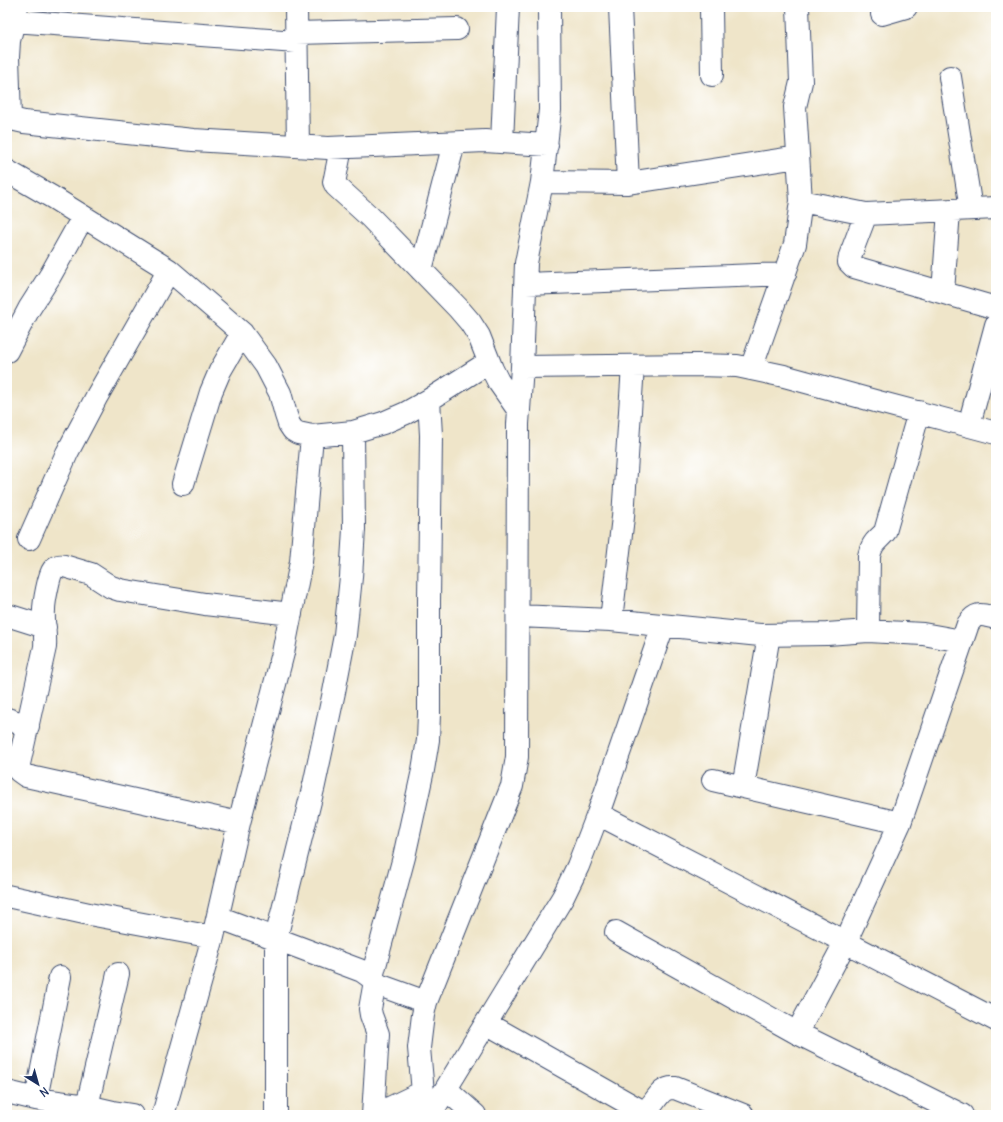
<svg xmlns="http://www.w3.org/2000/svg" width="1003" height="1122" font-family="Delius,sans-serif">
<rect width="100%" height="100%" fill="#fff"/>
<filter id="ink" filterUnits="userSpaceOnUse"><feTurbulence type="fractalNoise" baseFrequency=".025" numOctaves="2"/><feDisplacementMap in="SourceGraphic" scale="8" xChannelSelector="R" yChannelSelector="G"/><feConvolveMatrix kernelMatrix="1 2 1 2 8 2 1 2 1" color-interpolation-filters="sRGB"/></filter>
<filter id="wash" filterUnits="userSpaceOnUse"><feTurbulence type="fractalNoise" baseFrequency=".012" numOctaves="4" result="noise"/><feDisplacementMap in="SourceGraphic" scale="16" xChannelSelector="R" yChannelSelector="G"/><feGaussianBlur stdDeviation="0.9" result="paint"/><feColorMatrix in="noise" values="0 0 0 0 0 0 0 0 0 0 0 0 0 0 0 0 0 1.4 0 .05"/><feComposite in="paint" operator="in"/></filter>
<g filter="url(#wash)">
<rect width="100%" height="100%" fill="#efe5c9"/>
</g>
<g filter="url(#ink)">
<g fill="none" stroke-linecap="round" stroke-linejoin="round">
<defs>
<path id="minor" d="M296 7 298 146
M620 7 628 183
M711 7 712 75
M882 14 906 7
M14 21 296 42
M296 33 457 29
M950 77 971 209
M7 118 24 122 193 140 328 148 485 141 547 145
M10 118 8 57 9 41 17 7
M502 142 508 7
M341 148 335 178 334 182 336 186 370 217 458 308 470 322 479 336 492 369 498 381 519 411
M7 171 52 197 169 270 218 312 242 333 266 366 280 393 286 415 289 424 293 430 298 433 312 436 353 432 383 423 406 413 429 400 489 362
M542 182 628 183 798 157
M801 201 866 214 996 208
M866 214 850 256 849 262 854 267 996 308
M421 270 454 143
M526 284 785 274
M943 292 949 211
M7 351 29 309 50 276 83 217
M522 367 697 365 737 366 784 376 875 401 996 433
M751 369 795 244 801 201 795 107 801 82 798 7
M969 425 996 325
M183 484 211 392 220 371 242 333
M29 539 67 453 97 396 169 270
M7 615 45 627
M518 616 611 620 760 635 827 634 868 631 923 634 962 641
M611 620 623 517 633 366
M868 631 869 556C873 541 876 542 885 532L919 412
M7 719 28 726
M713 780 900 823
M743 787 769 635
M598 814 996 1020
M239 823 26 776 19 771V764L45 647C46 635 43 622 44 610 44 602 49 575 53 570 56 566 60 565 64 566L91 574 111 587 120 590 205 604 291 614
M7 896 89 914 213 937
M218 917 362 971 369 976 379 985 426 1002
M616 932 797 1033 962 1115
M372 977 404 857 423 770 428 740 429 714V601L431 435 429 400
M486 1023 640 1110C656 1112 655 1086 675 1088L743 1115
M797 1033 845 943 900 823 968 624C977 611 982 615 996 618
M446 1089 475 1115
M7 1092 36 1099 87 1106 113 1112 132 1115
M36 1099 60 977
M87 1106 118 974
M163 1115 213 937 239 823 283 653 301 562 312 436
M276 1115V938L314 785 334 692 345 635 351 577 354 529 353 432
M373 1115 378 1034 371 1015 370 1009 375 981
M375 1115 423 1092
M425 1115 419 1048 423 1015 426 1002 512 786 517 757 518 424 522 367 526 263 542 182 550 110 549 7
M430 1115 563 897 578 866 598 814 663 626"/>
</defs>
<use href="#minor" stroke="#3b4a6e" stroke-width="24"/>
<use href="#minor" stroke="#fff" stroke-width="22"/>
</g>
</g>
<rect width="1003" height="1122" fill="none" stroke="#fff" stroke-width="24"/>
<g transform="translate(38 1084) rotate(143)" stroke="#ffffff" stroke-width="3" paint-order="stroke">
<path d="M0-3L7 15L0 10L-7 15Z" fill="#1b2f5e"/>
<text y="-6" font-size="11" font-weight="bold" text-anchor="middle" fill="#1b2f5e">N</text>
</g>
</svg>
